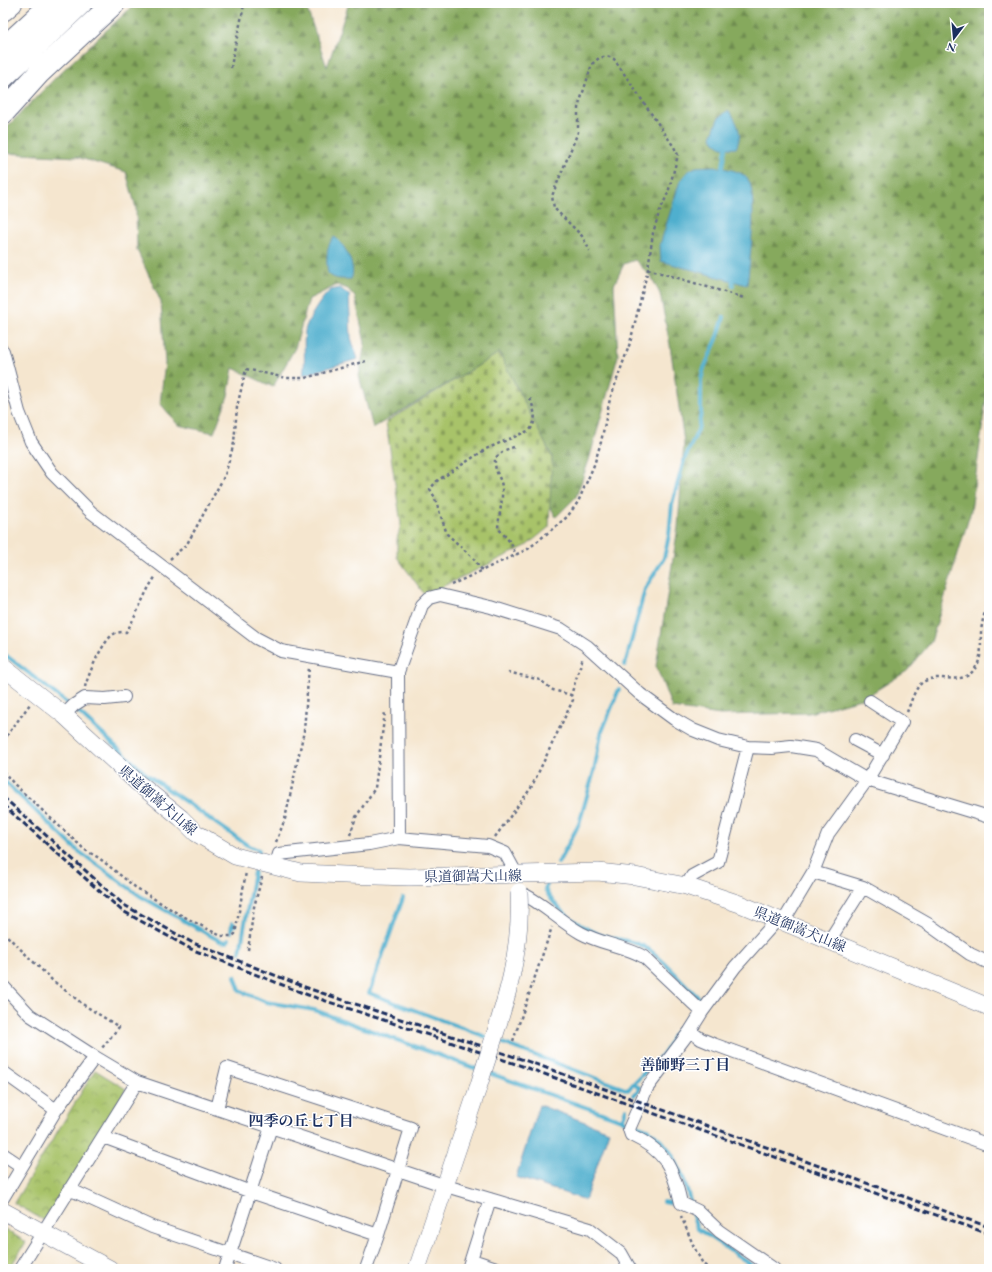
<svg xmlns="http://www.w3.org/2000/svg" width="992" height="1272" font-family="'EB Garamond','Noto Serif JP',serif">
<defs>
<pattern id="forest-firs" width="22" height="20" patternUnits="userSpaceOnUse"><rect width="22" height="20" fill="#86a95d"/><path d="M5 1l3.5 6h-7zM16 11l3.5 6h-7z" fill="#6d8a50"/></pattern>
<pattern id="cemetery-stones" width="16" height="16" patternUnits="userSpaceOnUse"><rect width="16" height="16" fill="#a8c369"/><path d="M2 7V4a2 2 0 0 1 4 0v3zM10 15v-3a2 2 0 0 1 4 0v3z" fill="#889f5a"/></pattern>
<pattern id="park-crowns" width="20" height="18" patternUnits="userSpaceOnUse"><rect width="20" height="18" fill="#a8c369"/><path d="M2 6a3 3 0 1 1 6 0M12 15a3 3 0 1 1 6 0" fill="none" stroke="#889f5a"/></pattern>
</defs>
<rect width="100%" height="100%" fill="#fff"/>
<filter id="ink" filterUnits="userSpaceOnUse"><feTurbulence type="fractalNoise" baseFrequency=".025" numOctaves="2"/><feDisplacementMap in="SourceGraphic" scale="8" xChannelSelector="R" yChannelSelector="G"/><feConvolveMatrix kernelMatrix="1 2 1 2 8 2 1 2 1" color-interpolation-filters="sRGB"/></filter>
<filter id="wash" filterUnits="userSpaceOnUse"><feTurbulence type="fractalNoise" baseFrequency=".012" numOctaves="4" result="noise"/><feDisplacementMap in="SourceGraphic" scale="16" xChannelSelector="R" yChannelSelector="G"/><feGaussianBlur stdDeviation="0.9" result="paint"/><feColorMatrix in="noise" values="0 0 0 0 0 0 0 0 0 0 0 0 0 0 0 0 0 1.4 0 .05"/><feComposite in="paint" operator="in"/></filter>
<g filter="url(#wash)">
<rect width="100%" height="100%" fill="#f5e6cf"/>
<path fill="url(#forest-firs)" stroke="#506c5e" d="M136 3H305L327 67 349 3H989V377L971 511 931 642 907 671 864 698 809 713 720 715 672 708 656 666 678 527 684 442 670 345 660 294 652 278 635 260 624 264 614 285 618 356 589 460 576 497 556 517 549 505 552 457 499 353 373 428 359 376 365 343 355 297 348 289 337 285 309 299 295 348 273 387 233 368 228 396 214 433 178 425 160 403 165 363 161 302 137 250 136 208 126 172 77 157 3 153V131L60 73Z"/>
<path fill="url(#cemetery-stones)" stroke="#627964" d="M499 353 552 457 549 527 526 546 425 595 397 557V539L401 524 386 422Z"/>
<path fill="url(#park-crowns)" stroke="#627964" d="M95 1070 126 1089 45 1221 14 1203Z
M3 1228 26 1242 9 1269H3Z"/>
<path fill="#50afce" stroke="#366f96" d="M727 111 731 113C738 125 743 134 736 148 724 149 718 147 711 137L718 119Z
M715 166C725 169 740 170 747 178 759 191 749 267 747 285L661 261 660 245 680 181 688 171 696 167Z
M334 237C344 242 357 268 351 279 342 279 334 280 328 273 326 262 326 245 334 237Z
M340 288 349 295 351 338 358 359 303 375C306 360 303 346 305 331 306 322 323 295 331 290 334 289 338 289 340 288Z
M539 1105 609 1131 585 1200 516 1177Z"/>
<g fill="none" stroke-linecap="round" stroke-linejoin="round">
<path stroke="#50afce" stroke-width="4" d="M722 172 726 148
M732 277 733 286
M3 653 77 711 146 774 247 845 259 850V853
M625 665 645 589 664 558 669 535 672 504 684 460 698 430 701 412V380L704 368 717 339 724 317
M3 780 77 850 140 896 220 941 227 942 229 939
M558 863 579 824 594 771 601 734 619 689
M547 885 545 889C554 908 578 926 598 934 614 940 633 939 648 949 664 960 684 984 699 998
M403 898 369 993 489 1038
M231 932 232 923 235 925
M240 952 254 872
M235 976 240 991 266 1002 314 1010 480 1070
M497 1041 628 1090 633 1084 640 1088 634 1095
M486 1072 647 1129C671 1143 682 1171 689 1197 692 1208 692 1220 698 1229L758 1269
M633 1084 666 1051 672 1037 690 1015
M622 1121 626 1109
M663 1202 669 1203 675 1200"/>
</g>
</g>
<g filter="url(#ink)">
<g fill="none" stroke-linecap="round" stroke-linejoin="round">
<defs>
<path id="street" d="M3 351 19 412 31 442 52 473 91 512 256 638 281 651 398 672
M64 715 74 705 85 698 105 699 124 697
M855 740 883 755
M275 868 279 854 369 844 399 838
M813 872 863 887 928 924 970 954 989 963
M517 875 505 853 488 846 399 838 398 672 422 605 429 598 440 595 491 607 561 629 587 646 640 694 674 719 693 730 718 740 748 747 772 748 791 746 816 750 867 780 989 817
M686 886 692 876 718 862 748 747
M519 892C542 902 559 921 581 933 601 944 625 946 644 957L702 1012
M783 922 813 872 828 834 867 780 902 722 870 701
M829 941 863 887
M3 986 30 1015 95 1057 137 1082 446 1186 590 1229 621 1253 630 1269
M690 1031 701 1039 713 1044 989 1145
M3 1072 56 1110
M217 1109 227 1068 411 1128 378 1235 366 1269
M103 1137 251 1192 378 1235
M3 1154 21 1166
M69 1189 152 1227 275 1269
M3 1198 56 1110 95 1057
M472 1260 499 1269
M20 1269 137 1082
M225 1269 271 1127
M468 1269 490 1199
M774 1269 719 1231 698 1211 681 1203C673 1167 665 1151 631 1135L629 1129 647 1088 690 1031 702 1012 735 967 777 920"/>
<path id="secondary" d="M3 667 64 715 138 783 181 818 196 833 235 856 301 873 345 875 409 877 598 872 635 876 686 886 740 904 989 1007
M3 1211 110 1269
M417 1269 478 1088"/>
<path id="highway" d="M3 10 11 3
M3 49 53 3
M3 77 81 3
M3 113 39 73 114 3"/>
</defs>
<use href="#street" stroke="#676f86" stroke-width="14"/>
<use href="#secondary" stroke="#676f86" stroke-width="18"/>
<use href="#highway" stroke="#676f86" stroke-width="24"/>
<path stroke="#676f86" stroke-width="2.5" stroke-dasharray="3 3" stroke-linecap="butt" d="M231 68C234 46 241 25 244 3
M648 269 744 298
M514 447 505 450 495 458C494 473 501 477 502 487 503 501 499 514 498 528L511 543 516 555
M170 559 187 544 225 475 234 443 237 407 246 369 286 378H305L366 361
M482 570 472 557 447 534 434 496 430 489 437 481 486 449 530 430C538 419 534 410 530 398
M451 585 528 549 567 517 578 502 594 465 601 442 610 399 630 343 648 269 653 233 659 213 668 193 678 155 674 147 614 59 607 56 599 58 592 64 578 108V132L552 196 554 208 582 236 590 251
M508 672 540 680 553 690 571 695
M85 687C88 675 103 640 114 634 117 632 122 632 126 632 138 614 143 594 156 576
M907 712C911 703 915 685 925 681 942 672 963 688 976 667 984 654 979 639 982 625 983 617 986 609 989 601
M3 741 30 704
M3 771 14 784 85 850 99 858 135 887 177 913 221 936H232L235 934 246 872
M350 835 356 817 375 788 385 712
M495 837 531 788 573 700 571 695 583 657
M276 842 285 819 304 731 309 667
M3 932 52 980 84 1005 119 1027 102 1048
M248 950 254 907 262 877
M513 1041 552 927
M681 1216 694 1247 703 1264 710 1269"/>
<use href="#street" stroke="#fff" stroke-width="12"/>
<use href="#secondary" stroke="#fff" stroke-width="17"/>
<use href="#highway" stroke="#fff" stroke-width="22"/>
<path stroke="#1b2f5e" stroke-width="3" stroke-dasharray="6 3" stroke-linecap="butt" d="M3 797 124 905 193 943 310 989 524 1060 989 1227
M3 805 121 910 191 949 308 995 522 1066 989 1234"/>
<defs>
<path id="secondary-bridge" d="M478 1088C498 1022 523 963 519 892"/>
</defs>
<use href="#secondary-bridge" stroke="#676f86" stroke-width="18" stroke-linecap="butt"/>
<use href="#secondary-bridge" stroke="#fff" stroke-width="17"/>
</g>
</g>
<g text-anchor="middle" stroke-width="3" stroke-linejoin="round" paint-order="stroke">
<g font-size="14" fill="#1b2f5e" stroke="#fff">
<text transform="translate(158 800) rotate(41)" y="5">県道御嵩犬山線</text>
<text transform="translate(473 876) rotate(-1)" y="5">県道御嵩犬山線</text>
<text transform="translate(800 929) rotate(22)" y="5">県道御嵩犬山線</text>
</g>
<g font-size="15" font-weight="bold" fill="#1b2f5e" stroke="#fff">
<text x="685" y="1070">善師野三丁目</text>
<text x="301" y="1126">四季の丘七丁目</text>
</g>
</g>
<rect width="992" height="1272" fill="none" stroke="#fff" stroke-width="16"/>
<g transform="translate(954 38) rotate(196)" stroke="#ffffff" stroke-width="3" paint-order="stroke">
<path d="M0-3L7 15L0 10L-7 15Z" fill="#1b2f5e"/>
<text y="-6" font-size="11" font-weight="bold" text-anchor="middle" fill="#1b2f5e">N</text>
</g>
</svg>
